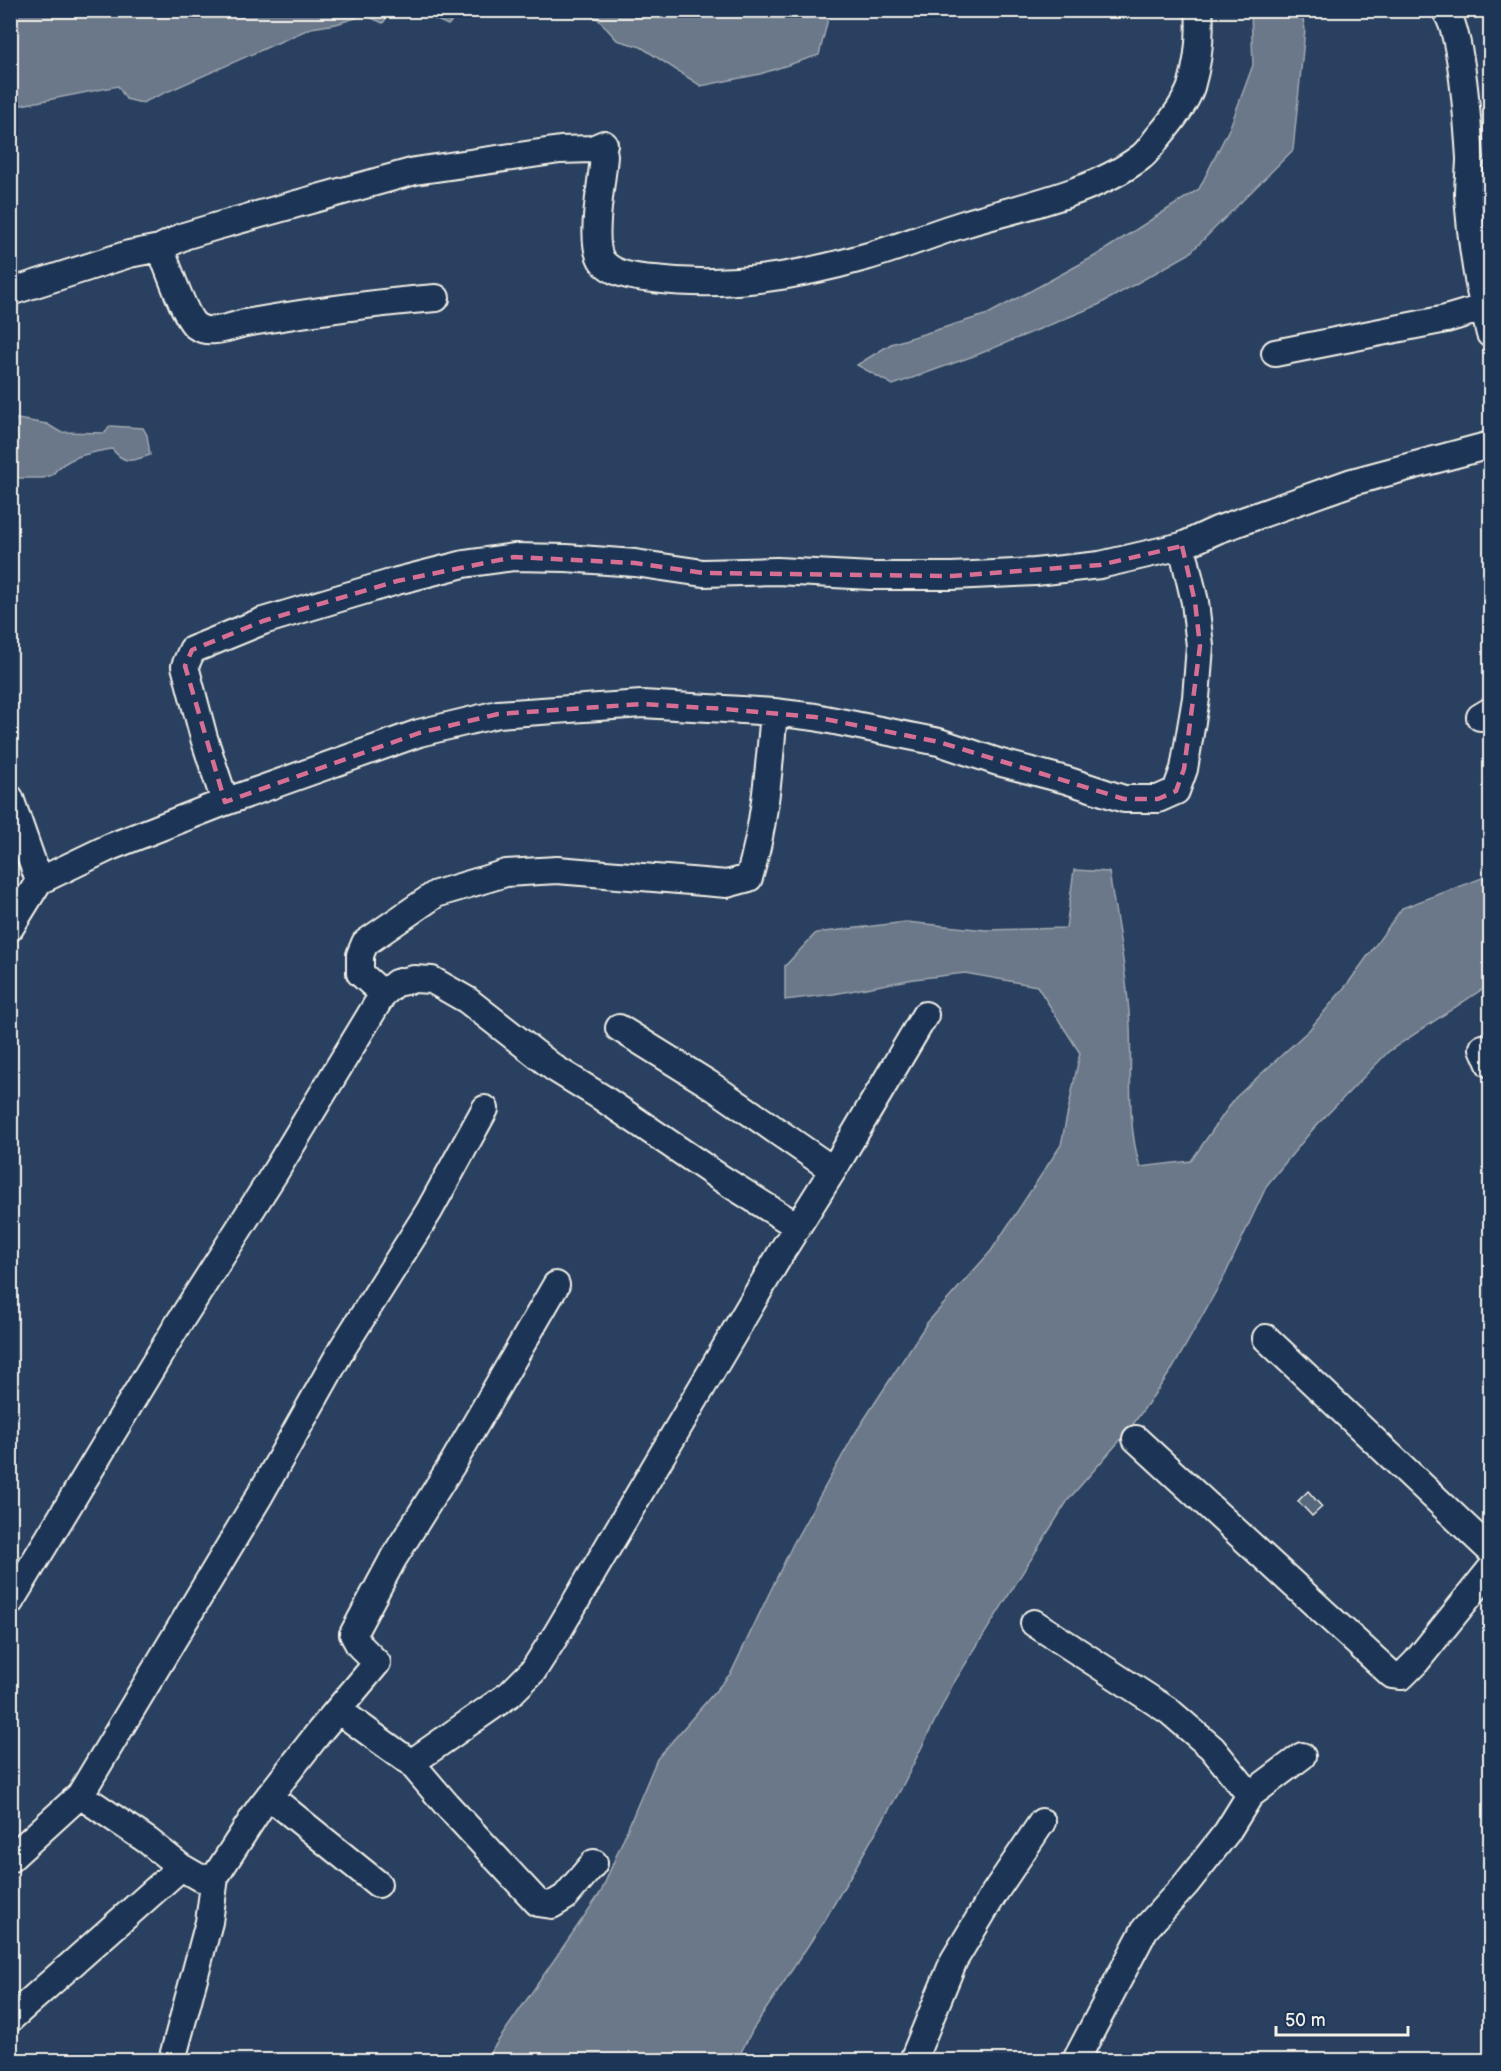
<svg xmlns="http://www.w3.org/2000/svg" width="1501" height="2071" font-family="'Balsamiq Sans',sans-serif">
<rect width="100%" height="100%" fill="#2a4060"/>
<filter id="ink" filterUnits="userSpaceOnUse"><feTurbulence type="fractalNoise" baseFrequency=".0167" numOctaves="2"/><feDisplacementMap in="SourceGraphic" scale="12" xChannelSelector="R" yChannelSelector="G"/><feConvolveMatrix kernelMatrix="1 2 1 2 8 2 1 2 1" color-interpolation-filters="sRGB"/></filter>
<g filter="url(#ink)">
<path fill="#6a788a" stroke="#a1a8b0" stroke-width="1.5" d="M11 10H391V11L383 23 365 15 336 24 311 28 142 103 126 99 118 86 11 107Z
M433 10H461V11L448 25 428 16Z
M579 11H830L819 55 760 74 701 86 641 47 617 40 597 18Z
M1251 11H1301L1305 29 1293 150 1189 254 1098 305 979 354 893 385 857 365 891 344 988 314 1095 256 1199 189 1230 127 1253 65Z
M11 418 47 424 60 432 105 433 110 426 143 428 147 435 150 455C132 461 125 465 112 449 90 453 66 456 52 475L43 478H11Z
M1074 870 1109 872C1117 923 1127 975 1130 1026 1132 1074 1126 1120 1140 1167L1191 1161 1235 1098 1309 1030 1349 982 1402 908 1490 875V984L1389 1051 1313 1129 1267 1185 1225 1275 1173 1368 1129 1430 1068 1500 953 1684 901 1789 823 1923 753 2029 737 2060H485L601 1892 657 1759 731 1673 793 1544 854 1435 927 1323 991 1251 1061 1145 1080 1053 1037 986 965 973 914 979 834 994 785 1000V966L816 933 906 922 986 930 1066 928Z"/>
<path fill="#56677d" stroke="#f4f1e8" stroke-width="1.5" d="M1308 1491 1322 1507 1312 1516 1298 1501Z"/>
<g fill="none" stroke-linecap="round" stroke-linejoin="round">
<defs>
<path id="minor" d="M1445 10C1462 32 1468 127 1470 158 1470 170 1468 182 1468 194 1471 241 1478 289 1490 334
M592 149 604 155C603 180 588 244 603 262 614 275 639 278 654 279 726 288 795 277 865 257 898 248 931 234 964 224 1020 207 1094 193 1141 157 1148 152 1153 143 1159 136 1171 122 1185 104 1191 87 1198 63 1201 35 1199 10
M160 248C167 264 185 318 196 326 210 336 231 326 245 323 309 312 372 303 436 298
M10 292 129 254 160 248 184 236 214 227 415 171 560 150 592 149 604 144
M1275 353 1446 319 1483 308
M1480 717 1490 711
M10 798 39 881
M225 802 204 738 185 666 192 650 263 621 397 581 464 564 514 557 566 558 635 563 703 573 777 571 871 576H952L1035 572 1100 565 1182 546 1217 530 1352 482 1490 445
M10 928 39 881 110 847 225 802 419 733 498 714 642 704 774 712 815 717 939 742 998 762 1066 780 1124 799H1158L1176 791 1184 769 1196 698 1200 646 1195 602 1182 546
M383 994 396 983 414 979 432 980 467 1000 554 1068 601 1097 719 1177 797 1226
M619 1028 709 1084 833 1170
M1483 1048 1490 1064
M1266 1338 1490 1550
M1136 1439 1392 1675 1402 1676 1416 1662 1490 1570
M10 1602 177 1326 274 1174 383 994 360 973V955L365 943 436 894 506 873 557 870 727 884 749 878C765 825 769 768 774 712
M1034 1623 1169 1711 1212 1748 1250 1795
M338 1710 411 1763 510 1694 533 1671 556 1635 784 1248 838 1162 925 1015
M411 1763 446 1804 538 1903 552 1905 565 1897 594 1863
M80 1795 148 1841 181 1867
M269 1796 378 1884
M10 1859 80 1795 260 1495 342 1349 429 1211 485 1109
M10 2019 181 1867 200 1878 215 1877
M172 2060 209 1922 215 1877 259 1809 320 1731 377 1663 359 1645 353 1634 393 1559 453 1463 556 1285
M913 2060 954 1960 995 1892 1042 1822
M1076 2060 1145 1929 1186 1884 1227 1832 1250 1795 1302 1756"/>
</defs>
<use href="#minor" stroke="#f4f1e8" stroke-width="30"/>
<use href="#minor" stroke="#1d3557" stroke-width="26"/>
</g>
</g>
<path fill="none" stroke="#d66f93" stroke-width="4.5" stroke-dasharray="12 8" stroke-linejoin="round" d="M1182 546 1195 602 1200 646 1184 769 1176 791 1158 799H1124L939 742 815 717 725 709 642 704 498 714 419 733 225 802 185 666 192 650 263 621 397 581 514 557 635 563 703 573 952 576 1100 565Z"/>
<rect width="1501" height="2071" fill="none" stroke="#1d3557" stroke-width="36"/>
<rect x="18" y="18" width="1465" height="2035" fill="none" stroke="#f4f1e8" stroke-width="2" filter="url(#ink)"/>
<path d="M1276 2026v9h132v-9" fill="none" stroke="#f4f1e8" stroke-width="3"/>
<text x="1285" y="2026" font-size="18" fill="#f4f1e8" stroke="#1d3557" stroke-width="4.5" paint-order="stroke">50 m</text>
</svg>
